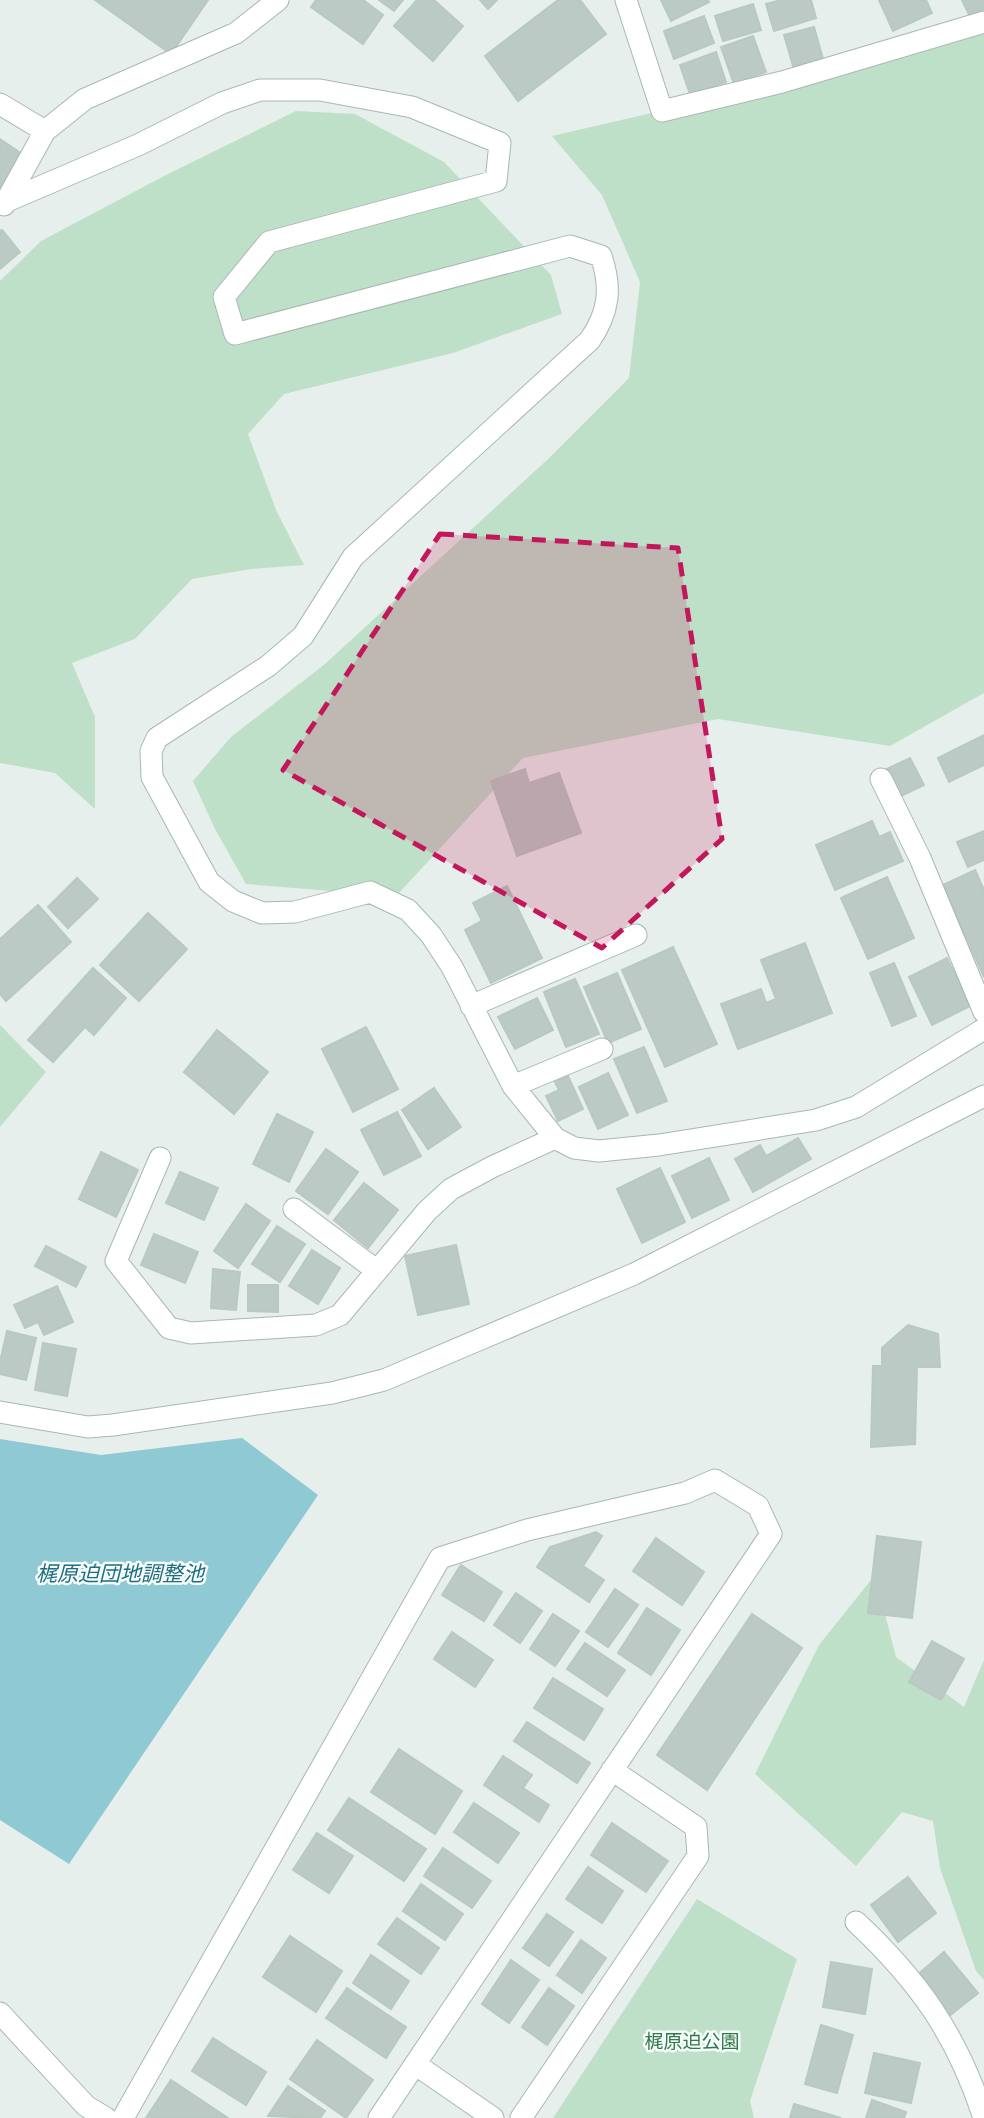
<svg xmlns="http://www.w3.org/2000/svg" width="984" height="2118" font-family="Karla,'Noto Sans JP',sans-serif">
<rect width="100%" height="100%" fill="#e6efeb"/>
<path fill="#bfe0c8" d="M984 23V693L890 746 718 719 523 758 399 893 331 891 246 884 215 829 193 781 231 737 325 664 547 460 629 378 640 282 602 195 552 136 756 89Z
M296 111 355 114 444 162 551 275 562 314 453 353 284 394 248 434 276 510 304 565 251 569 192 579 135 639 72 663 95 717V809L55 773 0 763V281L41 241 164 176Z
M0 1025 46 1072 0 1127Z
M875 1575 896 1657 964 1707 984 1660V1980L976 1971 940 1868 933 1821 902 1812 856 1866 755 1774 819 1645Z
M697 1899 797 1959 750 2101 754 2118H553Z"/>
<path fill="#8ec9d4" d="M242 1438 318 1495 69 1864 0 1820V1439L101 1455Z"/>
<path fill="#bbcac4" stroke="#b8c9c2" stroke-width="2" d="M95 0H208L171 54Z
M316 0H363L383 15 363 44 311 7Z
M379 0H403L394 11Z
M417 0H434L463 26 433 61 394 26Z
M480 0H497L488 9Z
M558 0H580L606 34 518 101 485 56Z
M661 0H708L709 2 671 21Z
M781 0H811L816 18 774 31 766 4Z
M879 0H926L932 13 893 31Z
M962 0H984V11L970 17Z
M753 4 761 30 723 41 715 16Z
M704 16 714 43 674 59 664 31Z
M814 27 823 59 793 66 784 35Z
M753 36 766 72 734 84 721 47Z
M716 52 726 82 690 94 680 65Z
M0 139 25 156 0 193Z
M2 230 20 252 0 269V231Z
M984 735V765L949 782 938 758Z
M910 758 924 785 901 796 887 769Z
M525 769 529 783 559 773 581 833 517 856 491 781Z
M872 821 879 837 890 832 903 861 835 890 816 845Z
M984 831V860L968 867 957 842Z
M975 870 984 890V977L943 885Z
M887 877 914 938 868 959 841 898Z
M77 878 98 899 68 928 48 907Z
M507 886 542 958 491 983 465 930 482 921 473 903Z
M38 905 71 942 6 1001 0 994V939Z
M148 913 187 949 139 1001 100 965Z
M805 943 832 1013 738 1049 721 1004 761 989 766 1003 776 999 761 960Z
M673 947 717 1044 665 1067 622 970Z
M947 958 970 1006 932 1025 909 977Z
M894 963 916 1016 892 1026 870 973Z
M93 968 126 998 94 1035 85 1027 53 1062 28 1040Z
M617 973 641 1029 608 1043 584 987Z
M575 979 599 1034 566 1047 544 992Z
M537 998 553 1030 515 1049 498 1017Z
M366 1027 398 1089 353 1112 322 1049Z
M217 1030 268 1072 234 1114 184 1072Z
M644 1047 667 1101 637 1113 614 1059Z
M608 1073 628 1115 598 1129 579 1087Z
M568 1076 583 1109 558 1121 546 1096 559 1090 555 1082Z
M434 1088 461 1127 428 1149 402 1110Z
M397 1112 421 1156 384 1175 361 1130Z
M277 1114 313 1132 289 1182 253 1164Z
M798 1138 811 1159 753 1192 735 1159 760 1145 766 1156Z
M326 1149 358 1172 328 1214 296 1191Z
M101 1152 138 1170 116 1217 79 1199Z
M709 1158 729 1200 692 1218 672 1176Z
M660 1168 685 1222 642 1243 617 1189Z
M180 1172 218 1188 204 1220 166 1203Z
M364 1183 398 1210 368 1248 334 1220Z
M246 1204 270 1221 238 1268 214 1251Z
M277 1226 305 1244 280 1282 252 1264Z
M154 1234 198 1252 185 1283 141 1265Z
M456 1245 469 1304 418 1315 405 1256Z
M46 1246 86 1267 76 1287 35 1266Z
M312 1250 340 1268 318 1304 289 1286Z
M213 1269 240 1272 236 1310 211 1308Z
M248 1285H278V1312L248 1311Z
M57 1286 73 1322 44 1335 38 1322 25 1328 14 1305Z
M908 1325 938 1334 940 1367H917L915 1444 871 1447 873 1366H882V1348Z
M7 1331 36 1338 26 1380 0 1374V1362Z
M43 1343 76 1349 67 1396 35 1390Z
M596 1532 602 1536 583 1566 604 1580 589 1602 537 1567 550 1547Z
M877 1536 921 1542 912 1618 868 1613Z
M656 1538 704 1572 682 1605 633 1571Z
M461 1565 502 1592 484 1621 442 1595Z
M615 1589 638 1605 608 1647 586 1632Z
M516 1593 542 1611 520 1643 494 1625Z
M647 1608 680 1630 651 1675 618 1653Z
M553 1614 579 1631 555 1666 530 1649Z
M752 1614 802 1648 707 1790 657 1755Z
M452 1632 493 1660 475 1687 434 1659Z
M932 1641 964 1659 941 1700 909 1682Z
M585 1643 625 1670 607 1696 567 1669Z
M553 1678 603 1709 584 1740 534 1708Z
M527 1722 590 1763 577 1783 514 1741Z
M399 1749 462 1791 435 1834 371 1792Z
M503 1756 532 1775 523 1788 549 1805 539 1822 484 1785Z
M349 1798 426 1849 404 1881 328 1830Z
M474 1803 519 1833 498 1863 454 1832Z
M612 1823 668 1861 646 1892 591 1855Z
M317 1833 353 1856 329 1893 293 1870Z
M443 1848 491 1881 472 1908 424 1876Z
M588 1867 623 1891 602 1923 566 1899Z
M908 1877 936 1913 898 1942 871 1905Z
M421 1884 463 1914 445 1940 403 1911Z
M547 1914 573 1932 549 1966 523 1948Z
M397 1918 439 1948 421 1974 378 1944Z
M290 1936 342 1971 316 2012 263 1977Z
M581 1940 606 1958 582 1993 557 1975Z
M944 1952 978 1993 949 2016 916 1976Z
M371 1955 409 1981 391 2009 353 1983Z
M511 1960 539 1980 509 2023 482 2004Z
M831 1962 872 1969 865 2014 823 2007Z
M347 1988 406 2027 386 2058 326 2018Z
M549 1988 574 2006 547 2045 522 2027Z
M821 2025 853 2035 837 2093 805 2084Z
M213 2038 266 2072 246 2105 192 2071Z
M317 2040 373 2080 346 2118 290 2079Z
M874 2053 920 2063 911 2103 865 2093Z
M171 2080 228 2118H146Z
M288 2086 325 2111 320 2118 268 2116Z
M872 2100 906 2112 904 2118H866Z
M794 2104 841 2118H790Z"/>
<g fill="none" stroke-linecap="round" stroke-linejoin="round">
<defs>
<path id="minor" d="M626 0 662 111 782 82 984 22
M0 104 45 131
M7 201 138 145 222 103 260 90H320L412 107 500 143 496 181 269 242 224 297 235 334 570 246 601 256C612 288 609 312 590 340L353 557 303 636 268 666 157 738 151 751 152 777 209 882 233 901 262 913 295 912 370 892 408 910 431 935 452 967 513 1086 555 1138 574 1148 599 1151 659 1145 816 1120 856 1107 984 1029
M4 205 45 131 85 99 236 33 278 0
M881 779 920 858 984 1012
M471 1006 636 935
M513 1086 602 1049
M160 1158 116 1261 169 1328 191 1333 316 1325 340 1315 427 1211 451 1189 492 1167 555 1138
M294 1209 376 1270
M0 1412 88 1427 113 1425 332 1393 384 1380 634 1274 984 1096
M856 1922C919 1981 957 2035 984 2118
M0 2013 86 2106 106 2118
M415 2064 493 2118
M123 2118 440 1558 527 1530 685 1493 715 1480 758 1506 771 1534 379 2118
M521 2118 698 1856 696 1827 612 1770"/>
</defs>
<use href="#minor" stroke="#a8b8b2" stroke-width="23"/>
<use href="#minor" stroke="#fff" stroke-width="21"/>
</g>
<path fill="#c2185b" fill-opacity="0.2" stroke="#c2185b" stroke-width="5" stroke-dasharray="14 9" stroke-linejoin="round" d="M440 534 678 548 722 839 602 948 283 770Z"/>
<g text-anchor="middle" stroke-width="5" stroke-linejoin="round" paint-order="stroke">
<g font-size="19" fill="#2d7a4b" stroke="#f7fbf9">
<text x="692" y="2048">梶原迫公園</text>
</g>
<g font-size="21" font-style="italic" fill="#1c6f80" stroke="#f7fbf9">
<text x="120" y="1581">梶原迫団地調整池</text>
</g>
</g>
</svg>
